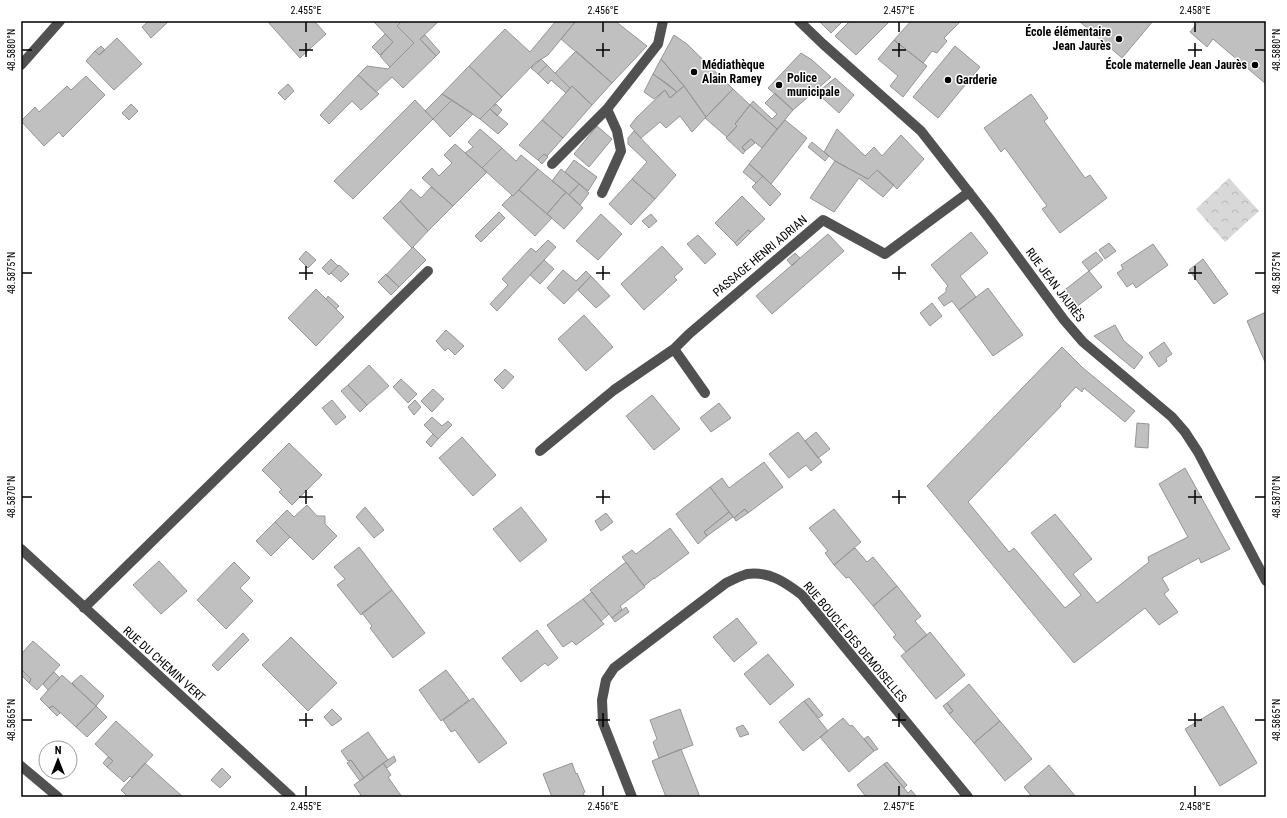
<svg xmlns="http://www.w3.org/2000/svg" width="1287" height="818" font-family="'Roboto Condensed',sans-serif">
<defs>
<pattern id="park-crowns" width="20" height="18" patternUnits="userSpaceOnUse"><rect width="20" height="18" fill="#d8d8d8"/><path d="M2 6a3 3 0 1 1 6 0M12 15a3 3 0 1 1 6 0" fill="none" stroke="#b8b8b8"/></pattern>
</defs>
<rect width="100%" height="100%" fill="#fff"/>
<path fill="url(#park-crowns)" d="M1229 178 1259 211 1225 242 1196 209Z"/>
<path fill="#c0c0c0" stroke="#959595" d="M149 21H169L151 38 142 27Z
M269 21H314L326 34 300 58 268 22Z
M373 21H402L397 26 414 43 390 67 380 56 393 42Z
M402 21H439L420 39 436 56 403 88 392 77 376 92 358 75 367 66 388 69 414 43 397 26Z
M556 21H576L548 55 535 63 502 97 469 66 505 29 530 52Z
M576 21H615L647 46 612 83 561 39Z
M819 21H843L831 33Z
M850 21H890L856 55 835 36Z
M911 21H961L944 38 947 41 937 53 932 51 923 63 894 40Z
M1079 21H1153L1122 58Z
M1199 21H1266V84L1213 39 1207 47 1190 32Z
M385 34 393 42 380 55 372 47Z
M425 35 440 52 436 56 420 39Z
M674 35 687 44 733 89 706 117 684 86 661 59Z
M117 38 142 64 114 90 86 61 95 51 99 55Z
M894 40 927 66 903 97 890 86 898 76 878 59Z
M101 46 105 50 99 55 95 51Z
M955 46 980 67 938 118 913 97Z
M576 51 612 83 592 105 572 86 570 88 555 73Z
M801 53 812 60 831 77 793 110 768 88Z
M541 59 547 65 538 74 531 68Z
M661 59 684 86 677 92 653 74Z
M547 65 570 88 566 93 551 80 548 84 538 74Z
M469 66 502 97 480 119 442 94Z
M653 74 669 85 677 92 670 98 665 90 654 99 644 92Z
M358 75 379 94 361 110 352 101 329 124 320 115Z
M86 76 105 95 63 137 59 132 44 146 21 121 35 107 39 112 67 86 71 90Z
M835 78 854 95 839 113 817 93Z
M288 84 294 91 285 100 278 93Z
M572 86 592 105 563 138 542 120Z
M684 86 706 117 692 132 680 116 666 128 660 122 641 138 630 126 636 118 665 90 670 98Z
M733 89 750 105 735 124 737 126 727 137 705 118Z
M775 93 793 110 777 129 750 105 753 101 772 119 777 114 765 103Z
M442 94 452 100 433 119 425 111Z
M1031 94 1048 118 1044 121 1085 178 1090 175 1107 198 1060 233 1042 209 1047 206 1005 148 1001 152 984 128Z
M415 100 433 119 353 199 334 181Z
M452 100 473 114 450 137 433 119Z
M131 104 138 111 129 120 122 113Z
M496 104 502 110 497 116 491 110Z
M750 105 777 129 762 148 751 139 742 147 745 151 743 154 726 138 737 126 735 124Z
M490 109 508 124 498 134 480 119Z
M542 120 563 138 547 156 544 154 538 160 519 145Z
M785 120 807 138 771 184 749 164Z
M597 126 612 139 589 167 574 154Z
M480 129 502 148 482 168 465 153 473 147 468 142Z
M837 129 865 156 874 147 882 156 901 135 924 159 897 189 877 170 868 179 835 161 824 152Z
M634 131 676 175 655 199 632 179 647 162 628 144V138Z
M751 139 755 143 745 151 742 147Z
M812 142 829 156 825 161 808 147Z
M455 144 487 172 453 206 422 178 432 168 439 176 452 163 444 155Z
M502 148 516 161 521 155 538 169 513 196 482 168Z
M544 154 548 157 542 164 538 160Z
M574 160 597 177 588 191 565 172Z
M835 161 868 179 877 170 894 185 883 197 859 178 834 212 810 198Z
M749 164 763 176 756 183 743 172Z
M538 169 566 192 547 214 519 190Z
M561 169 579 184 569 195 552 181Z
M763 176 781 194 770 206 752 187Z
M632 179 655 199 631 225 609 204Z
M579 184 589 193 580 205 569 195Z
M431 187 453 206 428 231 400 201 411 189 421 198Z
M519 190 552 218 535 236 502 205 512 195 513 196Z
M566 192 583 208 564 229 547 214Z
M742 196 765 219 751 232 748 230 735 243 715 223Z
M400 201 428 231 412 248 383 218Z
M499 212 505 218 481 242 475 236Z
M601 214 622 234 598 260 576 241Z
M651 214 657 221 649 228 642 221Z
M748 230 751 232 737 246 735 243Z
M971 232 988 253 960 276 976 297 959 310 952 301 944 306 938 298 946 292V288L948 286 931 265Z
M828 234 844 251 772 314 756 296Z
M698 235 716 254 705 264 687 244Z
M548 240 556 247 497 311 490 304 508 285 502 279 531 248 536 252Z
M1109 243 1116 251 1105 259 1099 250Z
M1153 244 1168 265 1136 288 1133 283 1127 287 1117 273 1123 269 1121 265Z
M662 246 683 269 674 277 677 280 644 310 621 284Z
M413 247 426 260 399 287 386 275Z
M306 251 316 260 308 268 299 259Z
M1096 252 1103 260 1089 271 1082 262Z
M795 253 800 258 792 266 787 260Z
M331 259 338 266 329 275 322 268Z
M1203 259 1228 294 1214 304 1189 270Z
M544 260 554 269 540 284 530 275Z
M339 265 349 274 341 282 331 273Z
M563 270 576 281 586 271 591 276 564 304 547 288Z
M1089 271 1102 287 1075 308 1062 292Z
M386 274 399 287 391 295 378 282Z
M591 276 610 296 596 308 578 290Z
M988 288 1023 335 993 356 959 310Z
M316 289 344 317 316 346 288 318Z
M328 296 339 306 336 309 326 299Z
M932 303 942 316 930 326 920 313Z
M1266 312V362H1265L1247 321Z
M584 315 613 347 586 371 558 339Z
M1115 325 1124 341 1143 357 1134 369 1094 336Z
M446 330 464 346 455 355 448 348 445 351 436 341Z
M1164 342 1172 354 1166 358 1167 361 1159 367 1149 353Z
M1062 347 1083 368 1135 411 1125 422 1084 388 1082 392 1076 387 1060 404 1061 406 968 502 1009 552 1014 548 1065 608 1081 595 1031 533 1055 514 1092 559 1073 574 1097 603 1149 562 1148 557 1188 537 1159 484 1185 468 1230 549 1201 563 1199 558 1162 578 1169 590 1164 594 1178 612 1159 625 1145 608 1074 663 927 486Z
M369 365 389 386 367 405 348 385Z
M505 369 514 377 503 389 494 380Z
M401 379 417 394 408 403 393 387Z
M348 385 367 405 360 412 341 391Z
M433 389 444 399 432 412 421 401Z
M652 395 680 429 654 450 626 416Z
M332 400 346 417 336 425 322 408Z
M415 400 421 407 414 415 408 407Z
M719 403 731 418 711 432 700 418Z
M432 417 442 426 448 421 452 425 438 439 424 425Z
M1137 423 1149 424 1148 448 1135 447Z
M798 432 822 462 811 471 806 465 789 478 769 454Z
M816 432 830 449 818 458 805 441Z
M433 434 438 439 431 447 426 442Z
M462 437 496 475 473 496 439 458Z
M289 443 322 475 292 505 279 492 282 490 262 470Z
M764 462 783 487 748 513 745 509 734 518 710 487 722 478 729 488Z
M710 487 729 512 704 532 707 536 698 544 676 514Z
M307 505 317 516H325V524L337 536 313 560 275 522 287 510 294 517Z
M365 507 384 530 374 538 356 517Z
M521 507 547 540 520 562 493 529Z
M745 509 748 513 736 521 734 518Z
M834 509 861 542 834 565 825 553 828 551 809 528Z
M729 512 733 517 707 536 704 532Z
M606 513 613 522 601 531 595 521Z
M275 522 290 537 271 556 256 541Z
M670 528 689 553 654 579V578L644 586 622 557 632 550 636 554Z
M359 547 392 590 361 615 337 585 345 579 334 567Z
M855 548 867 562 873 557 897 586 873 606 849 577 846 578 834 565Z
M159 561 187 591 161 614 133 585Z
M234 562 250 578 240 588 253 601 226 629 197 600Z
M626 562 645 587 620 606 622 609 612 618 590 590Z
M897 586 921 616 915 621 927 635 906 652 893 637 896 635 873 606Z
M392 590 425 633 393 658 370 628 372 626 362 613Z
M592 592 609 614 601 621 583 599Z
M583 599 604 624 576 645 572 641 563 647 547 625Z
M626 607 629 612 615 622 612 618Z
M737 618 757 643 734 662 713 637Z
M537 630 558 658 548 666 545 663 521 682 502 658Z
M930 632 965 675 936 699 901 656Z
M243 633 249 640 218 671 212 665Z
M291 637 337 683 308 711 262 665Z
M33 641 60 665 37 690 29 683 31 679 21 669V654Z
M768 654 794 685 770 705 744 674Z
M21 669 31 679 29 683 21 675Z
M446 670 469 700 441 721 419 690Z
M54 672 60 678 48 690 43 684Z
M62 675 96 706 76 727 53 706 49 708 40 699Z
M81 675 104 696 96 706 72 683Z
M969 684 1000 721 974 743 949 714 953 711 947 703Z
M473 698 507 743 479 763 455 730 451 732 443 720Z
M809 698 823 715 819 718 804 701Z
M804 701 828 731 803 751 779 722Z
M947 703 953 711 949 714 943 706Z
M53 706 60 713 57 716 49 708Z
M96 706 107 717 87 737 76 727Z
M1223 706 1257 763 1220 786 1185 729Z
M332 709 342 719 332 726 324 717Z
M680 709 693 745 659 758 653 742 657 739 650 720Z
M843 718 850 726 852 725 874 751 849 772 820 737Z
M116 721 153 755 132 778 130 776 124 782 107 767 113 761 95 744Z
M1000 721 1032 759 1005 781 974 743Z
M743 725 749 734 740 737 736 728Z
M368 732 388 760 364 778 351 760 348 761 341 751Z
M868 736 878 749 874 751 864 739Z
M681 749 700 797H666L652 761Z
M394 756 396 761 387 768 383 763Z
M108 757 113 761 107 767 103 763Z
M351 760 364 778 360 781 347 763Z
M887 762 907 785 904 788 884 764Z
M145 763 182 796 181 797H128L121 790Z
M383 763 391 775 388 777 402 797H358L361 795 354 785Z
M572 763 576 774 577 773 585 792 583 793 585 797H552L543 774Z
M884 764 908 793 911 790 917 797H866L857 785Z
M1049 765 1076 797H1032L1024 787Z
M222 768 231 777 220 788 211 780Z"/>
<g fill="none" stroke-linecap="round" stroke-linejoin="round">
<path stroke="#515151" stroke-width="10" d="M799 21 823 44 921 131 989 218 1064 320 1083 342 1172 417 1185 432 1198 452 1266 581
M21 65 60 21
M552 164 607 109
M602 193 621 151 617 131 607 109 658 44 663 21
M705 393 674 349 689 334 823 220 885 254 969 192
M540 451 614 390 674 349
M21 549 291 797
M84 608 428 271
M21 766 58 797
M632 797 603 723 602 700 606 680 614 668 726 583C732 580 740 576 747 574 769 571 785 582 802 595L968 797"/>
</g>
<path fill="none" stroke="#000" stroke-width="1.5" d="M306 22V32M603 22V32M899 22V32M1195 22V32M306 43V57M603 43V57M899 43V57M1195 43V57M22 50H32M299 50H313M596 50H610M892 50H906M1188 50H1202M1255 50H1265M306 266V280M603 266V280M899 266V280M1195 266V280M22 273H32M299 273H313M596 273H610M892 273H906M1188 273H1202M1255 273H1265M306 490V504M603 490V504M899 490V504M1195 490V504M22 497H32M299 497H313M596 497H610M892 497H906M1188 497H1202M1255 497H1265M306 713V727M603 713V727M899 713V727M1195 713V727M22 720H32M299 720H313M596 720H610M892 720H906M1188 720H1202M1255 720H1265M306 786V796M603 786V796M899 786V796M1195 786V796"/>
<g fill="#000" stroke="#fff" stroke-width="1.5">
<circle cx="1119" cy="39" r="4"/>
<circle cx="1255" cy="65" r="4"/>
<circle cx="694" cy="72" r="4"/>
<circle cx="948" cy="80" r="4"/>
<circle cx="779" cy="85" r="4"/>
</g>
<g text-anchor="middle" stroke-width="3" stroke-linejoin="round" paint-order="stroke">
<g font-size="12" font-weight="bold" fill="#000" stroke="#fff" text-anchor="start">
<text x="1111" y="36" text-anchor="end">École élémentaire<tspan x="1111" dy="14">Jean Jaurès</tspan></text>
<text x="702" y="69">Médiathèque<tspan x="702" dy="14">Alain Ramey</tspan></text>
<text x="1247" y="69" text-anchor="end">École maternelle Jean Jaurès</text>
<text x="787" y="82">Police<tspan x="787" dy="14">municipale</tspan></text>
<text x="956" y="84">Garderie</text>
</g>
<g font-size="12" fill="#000" stroke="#fff">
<text transform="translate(760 256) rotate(-40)" y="4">PASSAGE HENRI ADRIAN</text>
<text transform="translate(1055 285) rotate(53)" y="4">RUE JEAN JAURÈS</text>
<text transform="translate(855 642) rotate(50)" y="4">RUE BOUCLE DES DEMOISELLES</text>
<text transform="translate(164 664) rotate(42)" y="4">RUE DU CHEMIN VERT</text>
</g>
</g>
<rect width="1287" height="818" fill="none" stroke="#ffffff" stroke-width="44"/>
<g transform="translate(58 760)"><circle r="19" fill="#ffffff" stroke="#999999"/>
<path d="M0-3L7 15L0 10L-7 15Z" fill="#000000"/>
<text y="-6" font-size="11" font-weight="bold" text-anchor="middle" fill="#000000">N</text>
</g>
<rect x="22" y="22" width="1243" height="774" fill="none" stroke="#000" stroke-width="1.5"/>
<g font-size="10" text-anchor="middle" fill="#000">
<text x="306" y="14">2.455°E</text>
<text x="603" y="14">2.456°E</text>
<text x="899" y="14">2.457°E</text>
<text x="1195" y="14">2.458°E</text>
<text transform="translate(11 50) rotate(-90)" y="4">48.5880°N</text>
<text transform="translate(1276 50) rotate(-90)" y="4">48.5880°N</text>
<text transform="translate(11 273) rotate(-90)" y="4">48.5875°N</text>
<text transform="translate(1276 273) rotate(-90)" y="4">48.5875°N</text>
<text transform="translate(11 497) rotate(-90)" y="4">48.5870°N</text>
<text transform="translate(1276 497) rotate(-90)" y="4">48.5870°N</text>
<text transform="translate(11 720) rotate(-90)" y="4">48.5865°N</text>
<text transform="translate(1276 720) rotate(-90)" y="4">48.5865°N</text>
<text x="306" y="810">2.455°E</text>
<text x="603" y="810">2.456°E</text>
<text x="899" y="810">2.457°E</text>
<text x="1195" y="810">2.458°E</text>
</g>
</svg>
